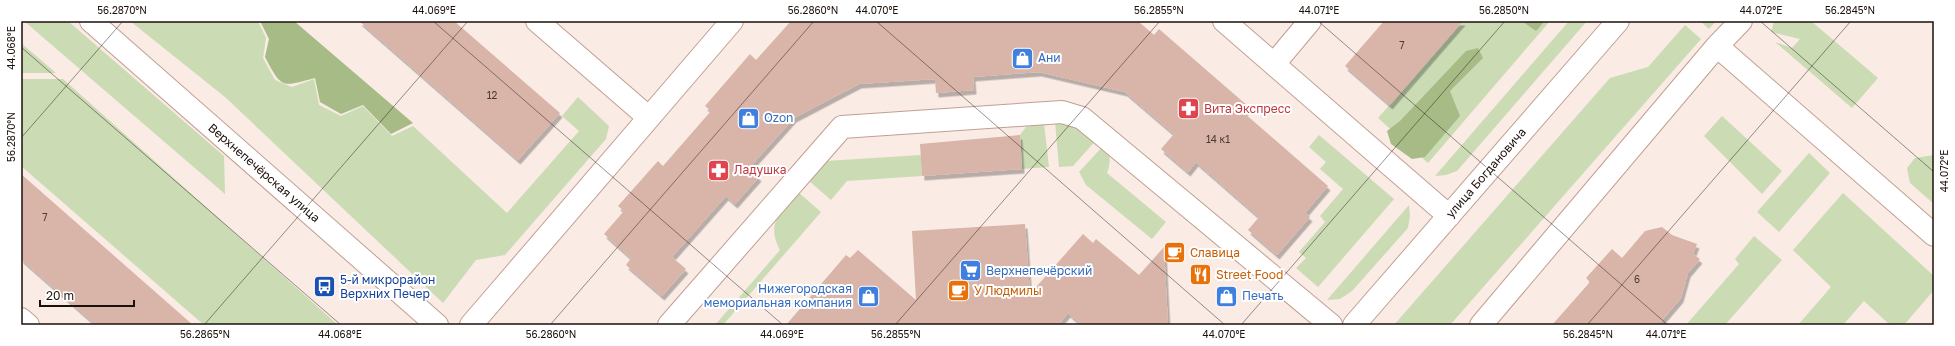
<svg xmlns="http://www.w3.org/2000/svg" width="1955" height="346" font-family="'Golos Text',sans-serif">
<defs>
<filter id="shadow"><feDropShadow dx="2.5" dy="4.5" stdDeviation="0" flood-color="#0004"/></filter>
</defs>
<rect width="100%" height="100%" fill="#faebe5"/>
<path fill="#cbdbb4" d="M24 21H68L224 156 225 194Z
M130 21H258L266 38 263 58 275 80 292 87 314 79 319 105 341 116 363 106 392 136 413 126 507 213 579 131 562 116 578 97 609 126 606 139 505 255 476 260 443 303 225 97Z
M1463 21H1550L1428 163 1378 118Z
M1569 21H1587L1457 171 1446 175 1435 176Z
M1700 21H1716L1709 29Z
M1774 21H1811L1878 78 1852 108 1775 42 1792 48 1800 39 1771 32Z
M1685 25 1701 39 1450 325H1394L1610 78 1648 67Z
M21 43 56 73H21Z
M21 79H63L338 325H204L21 166Z
M1722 116 1782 171 1762 194 1704 136Z
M1055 121 1069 122 1098 138 1073 166 1059 167Z
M1044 123 1049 167 1022 169 1020 135 1026 127Z
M1319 135 1394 199 1318 287 1296 268 1306 258 1299 252 1325 222 1320 216 1343 189 1320 169 1326 162 1309 147Z
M1105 144C1111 155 1111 162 1107 173L1166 222 1152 239 1086 185 1079 172Z
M1809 153 1830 173 1779 232 1757 212Z
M921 155 922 176 847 181 831 200 808 180 826 161Z
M1934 155V204L1910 183 1907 168 1915 158Z
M798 192 821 212 723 325H715L780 250C765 222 782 212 798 192Z
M1843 193 1934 276V290L1904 325H1890L1864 301 1843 325H1798L1831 287 1793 250Z
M1409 205 1410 216 1408 228 1352 291 1340 299 1327 300Z
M1754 236 1782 260 1725 325H1686L1739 264 1735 259Z"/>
<path fill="#a6bb85" d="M260 21H294L413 123 391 134 363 105 341 114 320 102 315 78C281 87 282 89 265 57L269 39Z
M1522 21H1545L1536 31Z
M1478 48 1483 58 1450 91 1460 116 1425 157 1412 159 1391 144 1387 131 1400 121 1466 51Z"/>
<path fill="#d8b5a8" filter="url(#shadow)" d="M359 21H454L560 113 518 160Z
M791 21H1138L1154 35 1159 29 1249 107 1244 113 1328 186 1305 213 1310 217 1277 255 1248 230 1259 217 1196 162 1188 172 1161 149 1174 134 1125 92 1039 72 973 77 974 90 936 93 935 79 859 84 794 118 749 168 759 177 735 204 726 196 672 257 686 269 662 296 626 265 631 258 604 234 624 211 618 206 658 161 663 166 711 111 705 106 750 54 756 60Z
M1384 21H1463L1390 105 1345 66Z
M1020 135 1022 169 922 176 920 144Z
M21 174 193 325H96L21 259Z
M1025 224 1030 294 1083 234 1093 243 1096 239 1139 275 1164 247 1168 325H1082L1068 313 1058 325H786L846 255 850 258 858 250 916 300 912 231Z
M1662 227 1672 235 1697 244 1693 254 1700 259 1688 273 1681 298 1658 325H1552L1590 282 1586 278 1612 249 1622 258 1645 231Z"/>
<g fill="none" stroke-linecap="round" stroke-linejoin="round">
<defs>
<path id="minor" d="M91 21 437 325
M537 21 648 117
M1224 21 1449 216
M1741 21 1717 46 1934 235
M1274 64 1310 21
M21 319 28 325
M471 325 732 21
M669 325 842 127 1062 112 1082 118 1331 325
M1354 325 1618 21
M1481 325 1717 46"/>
</defs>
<use href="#minor" stroke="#c19f92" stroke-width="24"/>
<use href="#minor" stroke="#fff" stroke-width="22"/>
</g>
<path fill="none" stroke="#1c100b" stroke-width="1" stroke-opacity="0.45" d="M433 21 783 325M876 21 1225 325M1318 21 1668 325M1760 21 1934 172M21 47 341 325M21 138 123 21M204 325 468 21M550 325 814 21M895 325 1160 21M1241 325 1505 21M1587 325 1851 21M1932 325 1934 323"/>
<defs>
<symbol id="shop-square" viewBox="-11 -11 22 22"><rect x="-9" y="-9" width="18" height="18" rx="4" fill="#3f7fe0" stroke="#fff"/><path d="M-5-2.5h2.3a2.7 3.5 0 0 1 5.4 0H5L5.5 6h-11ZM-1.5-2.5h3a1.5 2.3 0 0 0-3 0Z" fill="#fff"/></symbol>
<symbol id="pharmacy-square" viewBox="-11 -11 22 22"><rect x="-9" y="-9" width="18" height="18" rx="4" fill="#e0444e" stroke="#fff"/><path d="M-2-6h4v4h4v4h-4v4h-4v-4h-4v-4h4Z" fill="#fff"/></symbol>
<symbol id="cafe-square" viewBox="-11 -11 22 22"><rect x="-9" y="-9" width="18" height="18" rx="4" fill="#e8710a" stroke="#fff"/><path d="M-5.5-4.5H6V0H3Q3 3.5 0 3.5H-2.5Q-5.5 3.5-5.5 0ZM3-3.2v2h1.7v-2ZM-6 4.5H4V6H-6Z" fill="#fff"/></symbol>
<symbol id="supermarket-square" viewBox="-11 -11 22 22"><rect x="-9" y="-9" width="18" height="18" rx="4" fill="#3f7fe0" stroke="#fff"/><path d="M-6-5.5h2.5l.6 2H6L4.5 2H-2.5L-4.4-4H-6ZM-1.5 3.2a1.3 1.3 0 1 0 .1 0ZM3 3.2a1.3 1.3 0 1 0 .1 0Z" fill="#fff"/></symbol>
<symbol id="restaurant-square" viewBox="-11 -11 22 22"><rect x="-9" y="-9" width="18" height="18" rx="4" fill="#e8710a" stroke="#fff"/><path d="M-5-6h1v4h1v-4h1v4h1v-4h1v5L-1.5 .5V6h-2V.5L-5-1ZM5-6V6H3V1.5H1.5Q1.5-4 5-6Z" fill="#fff"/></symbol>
<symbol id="bus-square" viewBox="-11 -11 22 22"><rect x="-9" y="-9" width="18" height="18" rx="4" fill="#1a4fb4" stroke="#fff"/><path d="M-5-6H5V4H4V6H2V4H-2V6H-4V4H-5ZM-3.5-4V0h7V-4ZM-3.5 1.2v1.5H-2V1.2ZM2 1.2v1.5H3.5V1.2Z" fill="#fff"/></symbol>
</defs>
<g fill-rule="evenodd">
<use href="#shop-square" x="1010" y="46" width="25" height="25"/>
<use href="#pharmacy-square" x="1176" y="96" width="25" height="25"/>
<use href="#shop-square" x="736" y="106" width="25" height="25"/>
<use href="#pharmacy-square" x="706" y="158" width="25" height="25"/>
<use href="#cafe-square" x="1162" y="240" width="25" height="25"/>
<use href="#supermarket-square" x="958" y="258" width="25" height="25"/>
<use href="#restaurant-square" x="1188" y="262" width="25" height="25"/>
<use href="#bus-square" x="312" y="274" width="25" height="25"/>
<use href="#cafe-square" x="946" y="278" width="25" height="25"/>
<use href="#shop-square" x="856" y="284" width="25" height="25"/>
<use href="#shop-square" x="1214" y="284" width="25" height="25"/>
</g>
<g text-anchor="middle" stroke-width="4" stroke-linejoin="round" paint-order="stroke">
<g font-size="10" fill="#4b3932">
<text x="1402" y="49">7</text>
<text x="492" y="99">12</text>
<text x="1218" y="143">14 к1</text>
<text x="45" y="221">7</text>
<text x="1637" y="283">6</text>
</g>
<g font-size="12" fill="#366cbe" stroke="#fff" text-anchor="start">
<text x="1038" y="62">Ани</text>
<text x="764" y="122">Ozon</text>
<text x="986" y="275">Верхнепечёрский</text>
<text x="852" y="293" text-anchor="end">Нижегородская<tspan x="852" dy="14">мемориальная компания</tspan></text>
<text x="1242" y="300">Печать</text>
</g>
<g font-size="12" fill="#be3a42" stroke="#fff" text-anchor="start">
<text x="1204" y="113">Вита Экспресс</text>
<text x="734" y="174">Ладушка</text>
</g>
<g font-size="12" fill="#1c100b" stroke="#fff">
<text transform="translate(264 173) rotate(41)" y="4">Верхнепечёрская улица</text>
<text transform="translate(1486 173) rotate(-49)" y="4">улица Богдановича</text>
</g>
<g font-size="12" fill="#c56008" stroke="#fff" text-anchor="start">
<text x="1190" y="257">Славица</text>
<text x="1216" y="279">Street Food</text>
<text x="974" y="295">У Людмилы</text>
</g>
<g font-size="12" fill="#164399" stroke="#fff" text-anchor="start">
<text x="340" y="284">5-й микрорайон<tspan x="340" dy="14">Верхних Печер</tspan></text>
</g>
</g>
<rect width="1955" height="346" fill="none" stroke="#ffffff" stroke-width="44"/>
<path d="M40 300v6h94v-6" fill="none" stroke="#1c100b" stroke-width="2"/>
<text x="46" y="300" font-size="12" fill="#1c100b" stroke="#ffffff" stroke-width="3" paint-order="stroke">20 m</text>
<rect x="22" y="22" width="1911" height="302" fill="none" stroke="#1c100b" stroke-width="1.5"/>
<g font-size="10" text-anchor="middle" fill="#1c100b">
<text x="122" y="14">56.2870°N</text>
<text x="434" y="14">44.069°E</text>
<text x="813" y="14">56.2860°N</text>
<text x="877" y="14">44.070°E</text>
<text x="1159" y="14">56.2855°N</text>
<text x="1319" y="14">44.071°E</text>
<text x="1504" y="14">56.2850°N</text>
<text x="1761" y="14">44.072°E</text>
<text x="1850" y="14">56.2845°N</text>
<text transform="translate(11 48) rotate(-90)" y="4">44.068°E</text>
<text transform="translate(11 137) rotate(-90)" y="4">56.2870°N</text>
<text transform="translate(1944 171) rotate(-90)" y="4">44.072°E</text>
<text x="205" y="338">56.2865°N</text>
<text x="340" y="338">44.068°E</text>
<text x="551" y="338">56.2860°N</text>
<text x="782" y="338">44.069°E</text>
<text x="896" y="338">56.2855°N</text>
<text x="1224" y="338">44.070°E</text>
<text x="1588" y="338">56.2845°N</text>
<text x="1666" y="338">44.071°E</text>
</g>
</svg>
